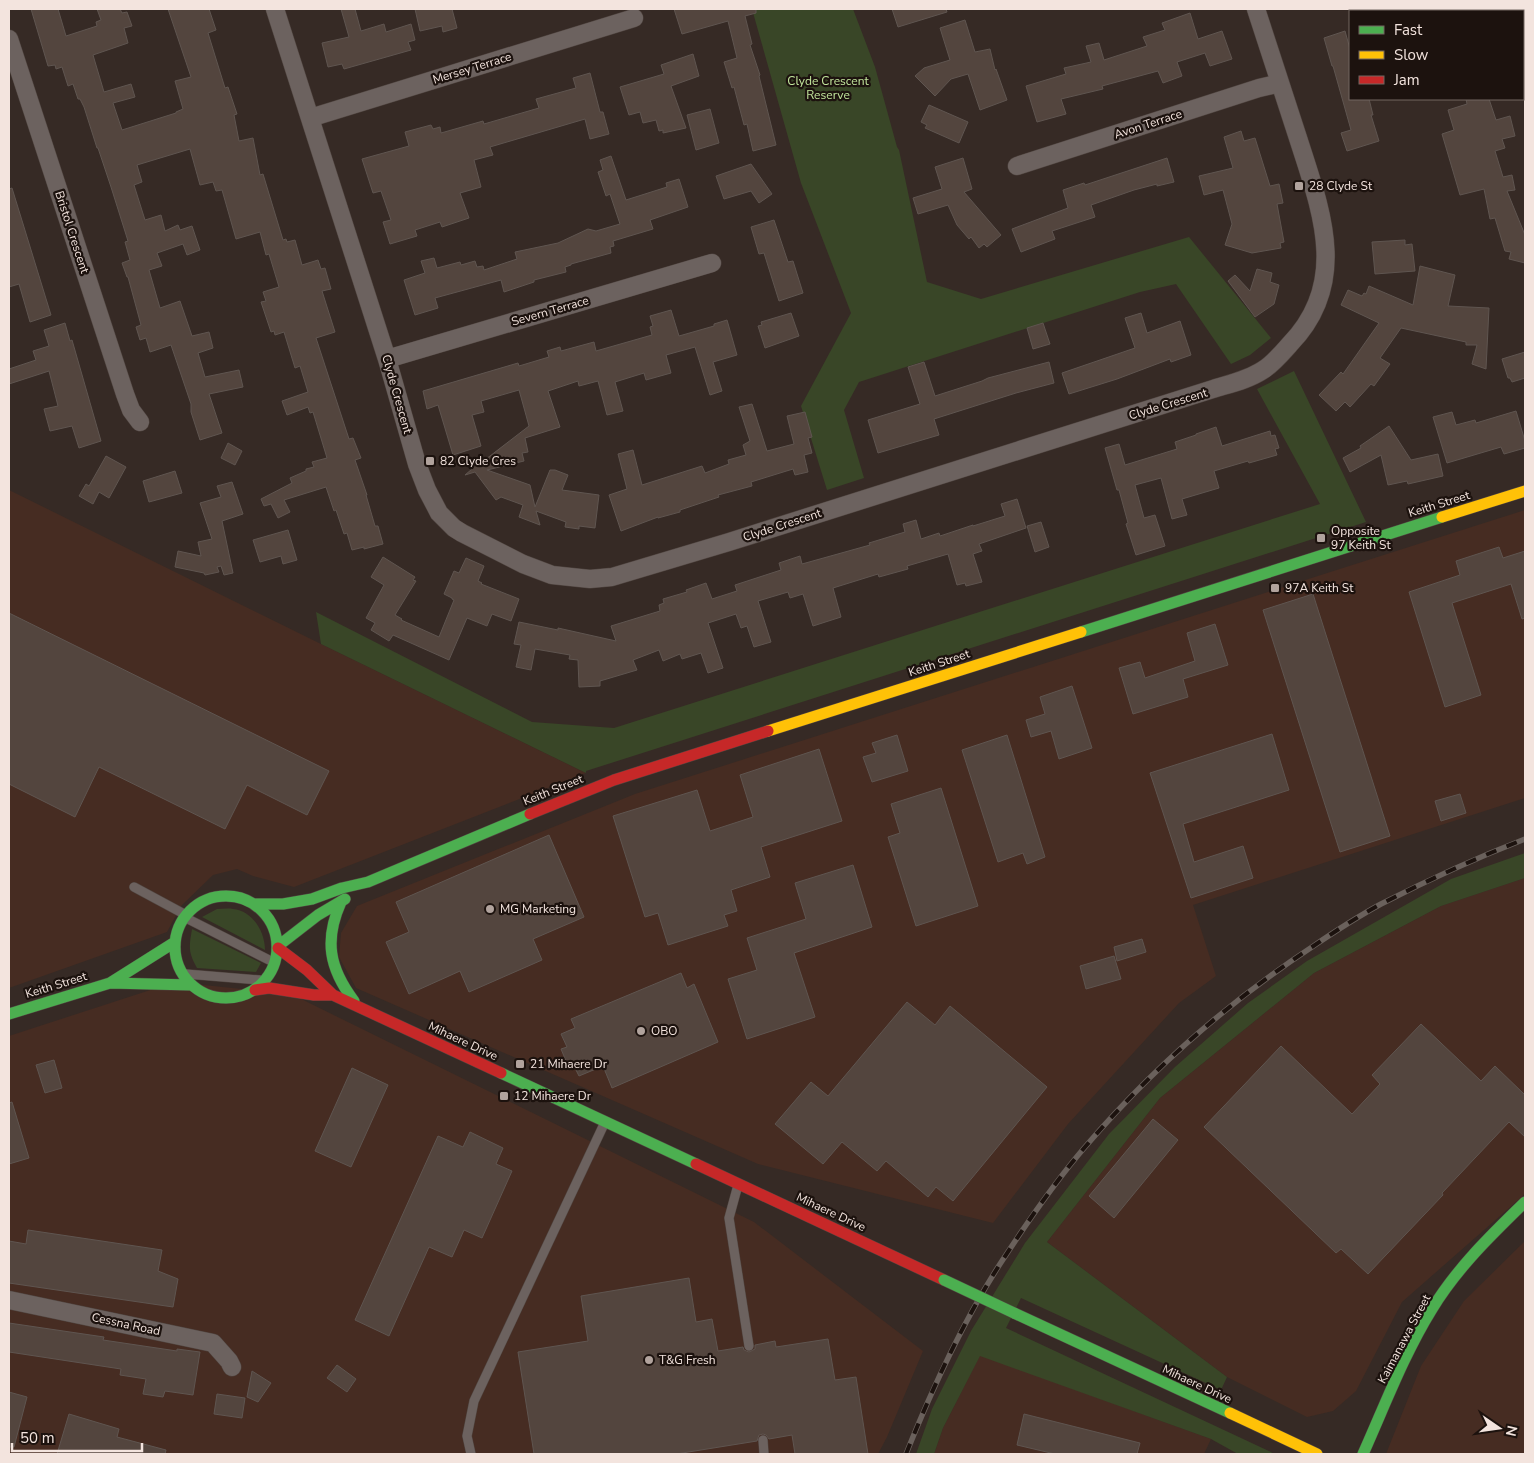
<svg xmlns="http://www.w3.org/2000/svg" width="1534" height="1463" font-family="'Nunito Sans',sans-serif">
<rect width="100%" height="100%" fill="#362a25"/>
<path fill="#462c22" d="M9 490 321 644 586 773 294 887 253 876 237 869 213 875 181 906 167 932 9 988Z
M1525 510V798L1193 905 1216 976 1179 1003 1068 1124 993 1223 758 1164 356 988 339 957 341 933 357 906 635 794Z
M1525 878V1194L1402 1302 1356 1391 1333 1411 1307 1417 1227 1377 1047 1242 1160 1098 1314 973 1441 906Z
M175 982 291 994 754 1222 923 1351 887 1437 878 1454H9V1036Z
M1525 1241V1454H1386L1421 1366 1464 1301Z
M980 1355 1211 1439 1204 1454H934L943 1428Z"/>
<path fill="#394627" d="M752 9H853L875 67 897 147 899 150 927 282 981 299 1189 237 1271 338 1250 355 1231 364 1176 284 1140 292 859 382 844 410 864 478 827 490 801 406 851 313 801 183Z
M1294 371 1366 522 586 771V773L321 644 316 612 532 722 614 728 1320 504 1257 389Z
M1525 853V878L1441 906 1314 973 1160 1098 1047 1242 1227 1377 1221 1390 1021 1298 1006 1328 1275 1454H1238L1211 1439 980 1356 943 1428 934 1454H916L932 1409 971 1331 1025 1243 1109 1134 1175 1067 1248 1003 1307 961 1451 879Z
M217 909C222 909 228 908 233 909 253 911 265 932 265 950L202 917Z
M192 929 261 963 256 972 197 968C188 952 189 947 192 929Z"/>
<path fill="#53453e" stroke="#5f5550" d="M31 9H58L66 36 97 26 96 22 101 20 97 9H120L122 13 127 12 132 26 124 28 128 43 93 55 104 92 131 84 135 97 113 103 122 130 176 113V112L183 109 175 81 191 77 168 9H209L216 30 208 33 225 88 228 87 237 114 234 115 239 141 253 138 260 175 263 174 283 240 286 239 287 242 295 240 302 265 318 260 321 269 325 268 331 289 322 291 335 332 316 338 349 439 353 438 361 458 355 460 367 495H366L375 526H378L383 544 364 549V547L352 550 347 533 344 534 336 510 334 511 326 487 284 500 290 512 278 518 271 504 264 506 261 499 292 483 290 478 306 471V469L314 467 312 462 327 458 313 412 310 413 308 407 287 415 282 401 308 392 300 366 295 368 284 332 275 335 274 331 271 332 261 302 266 301 263 292 279 287 269 254 266 255 260 232 236 239 222 190 216 191 213 182 200 185 190 149 137 165 142 182 134 185 145 220 161 215 165 231 178 225 180 230 192 226 200 250 187 255 183 244 157 253 162 266 149 270 160 308 180 301 192 336 209 332 213 348 198 353 205 377 239 370 243 387 209 394 222 433 200 440 191 412V404L171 345 150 352 146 338 140 340 136 327 141 325 128 277H127L122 263 130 260 125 242 128 241 111 187 98 148H97L84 107 80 99H78L73 84 68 86 62 67 56 69 55 65 48 66Z
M341 9H355L361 31 384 24 386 32 411 24 415 40 408 42 411 50 344 69 342 64 328 67 322 43 349 37Z
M415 9H452L457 28 443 32 442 26 420 31Z
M674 9H756V13L745 16 752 44 750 45 760 75 759 76 776 145 753 151 747 124 744 125 734 87 732 88 724 62 737 58 728 21 682 34Z
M892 9H946L947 12 898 27Z
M1190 13 1198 39 1222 31 1232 59 1210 66 1205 53 1177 62 1182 76 1163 83 1158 71 1102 86 1103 89 1061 99 1066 114 1037 122 1026 86 1066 74 1064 68 1091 62 1086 46 1099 43 1104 60 1147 46 1143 37 1165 30 1162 23Z
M965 20 975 52 990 49 995 70 996 69 1007 100 980 110 968 74 951 79 935 96 915 76 924 68 950 60 940 28Z
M1345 31 1350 49V99H1369L1373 115H1371L1379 141 1347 151 1341 133 1351 130 1333 66H1332L1324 38Z
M693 54 699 76 671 86 686 128 663 133V130L659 131 656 120 643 123 640 112 629 115 620 87 664 74 661 65Z
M590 73 600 112H603L609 134 590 139 585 119 490 147 493 155 474 160 481 187 460 193 469 218 442 227 440 222 415 230 417 236 390 244 383 222 391 220 381 191 373 193 362 159 409 146 405 132 431 125 433 129 440 127 441 133 483 121 484 124 539 108 536 99 576 88 573 78Z
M1466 99H1489L1496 120 1510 116 1515 136 1502 139 1505 148 1495 151 1503 177 1512 175 1515 190 1507 191 1525 235V263L1509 259 1511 252 1505 251 1495 218 1490 219 1484 189 1460 195 1442 134 1454 130 1448 110 1467 104Z
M929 105 968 122 959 143 925 128 927 125 921 122Z
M710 109 719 143 696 150 687 115Z
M1241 131 1244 141 1255 138 1270 186 1279 184 1283 203 1277 204 1284 242 1280 243 1281 248 1252 253 1225 245 1232 224 1223 190 1204 195 1199 176 1233 168 1224 137Z
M611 156 626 200 667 187 666 183 679 179 688 207 650 220 653 229 613 241 614 246 610 247 611 253 571 264V265L565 267 566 272 534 280V282L504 292 501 280 435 298 438 308 415 315 404 280 425 273 421 261 434 258 437 268 460 262 461 265 475 261 477 267 483 266 484 270 517 259 515 252 558 243 588 229 596 231 620 224 610 194 606 196 598 172 603 170 600 160Z
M963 158 972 189 964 192 1001 235 987 247 984 244 979 248 971 237 969 239 957 225 948 205 918 214 913 198 942 189 935 167Z
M1167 158 1174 182 1157 186V184L1134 190 1091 205 1095 217 1052 231 1055 239 1021 252 1012 229 1068 208 1063 190 1084 183 1085 185Z
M751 164 772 194 759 203 751 191 724 199 716 176Z
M12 188 51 315 30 322 19 284 9 287V189Z
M774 220 788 262 793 261 803 293 779 301 764 253 759 254 751 227Z
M1405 240V245L1412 244 1415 271 1375 274 1372 242Z
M1420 266 1455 275 1448 306 1489 308 1486 369 1472 364 1477 345H1466V342L1401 328 1380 358 1390 364 1374 386 1371 384 1350 407 1345 402 1336 411 1319 395 1341 372 1343 374 1379 323 1341 305 1348 290 1362 296 1364 293 1366 294 1369 286 1413 305Z
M1257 269 1272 273 1270 282 1279 285 1274 304 1255 317 1228 281 1235 275 1250 291Z
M671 310 679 336 714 326V324L727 320 737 355 713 362 722 391 710 395 695 347 666 355 671 373 646 380 644 373 615 382 623 411 607 415 598 381 579 386 578 381 548 391 560 427 525 438 528 452 522 453 524 461 487 470 530 485 535 507 550 470H555L568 475 562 490 599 495 595 528 579 526V529L565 527 566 522 536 511 540 525 519 517 523 505 501 497 496 500 475 472 465 475 472 469 466 462 477 466 529 426 519 390 481 401 484 412 472 415 481 446 453 455 438 405 427 409 423 391 518 363 519 366 549 357 547 351 560 347 561 351 594 342 596 351 652 335 650 327 653 326 650 316Z
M791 313 799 336 765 348 758 326 762 325 761 322Z
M1141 313 1147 333 1180 321 1191 355 1171 362 1170 359 1117 379 1069 394 1062 373 1135 348 1125 318Z
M65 323 70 341 72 340 101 441 79 448 72 426 50 431 44 409 58 406 49 371 9 384V369L36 360 33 351 49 346 44 330Z
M1043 323 1050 344 1033 349 1027 328Z
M1525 352V378L1512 382 1510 378H1508L1502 359Z
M924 362 935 396 982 381 988 378 1049 362 1054 383 1016 393 934 419 939 435 878 453 868 420 920 404 908 367Z
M752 404 767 451 794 444 787 416 805 412 812 437 808 438 812 453 804 455 808 472 795 475 793 469 751 482 752 486 718 495 719 497 680 510V512L658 518V517L621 531 609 495 627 489 618 454 633 450 642 485 702 466 705 473 729 464 728 460 746 455 743 445 750 441 739 407Z
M1516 411 1525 441V448L1504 454 1501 447 1447 463 1433 417 1452 412 1456 425 1475 420 1476 423Z
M1389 426 1411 460 1438 454 1443 476 1408 484 1407 481 1388 485 1381 455 1350 472 1343 458 1361 448 1360 446Z
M1216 427 1222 446 1270 431 1271 436 1275 435 1279 448 1275 449 1277 455 1249 463 1248 461 1214 471 1219 488 1182 499 1187 515 1172 519 1161 478 1135 485 1144 518 1155 515 1165 546 1136 555 1126 524 1128 523 1119 490H1117L1105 448 1119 444 1125 465 1177 449 1175 442 1196 435V434Z
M228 443 242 451 235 465 221 458Z
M106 456 126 467 109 498 99 492 93 504 79 496 86 484 89 486Z
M175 471 182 493 149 502 143 481Z
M232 482 243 514 222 521 233 573 224 575 221 566 217 567 219 572 205 575 204 573 175 567 178 551 201 556 198 542 212 539 200 503 221 497 217 486Z
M1017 499 1026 528 979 544 982 551 973 554 982 582 966 586 965 583 957 585 948 554 907 566 908 569 879 577 878 574 833 588 841 617 813 626 803 594 790 598 788 592 758 601 771 642 754 647 747 626 741 628 736 614 708 623 723 668 708 673 701 653 682 659 680 654 663 661 659 650 633 660 637 670 600 681V686L579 687 578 660 569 659 570 655 535 649 531 670 516 667 521 645 514 644 519 622 558 630V628L616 641 611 626 660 611 659 605 664 603 663 599 687 592 686 590 706 583 712 599 737 591 735 585 781 570 779 563 800 556 802 564 870 545 869 543 905 532 903 524 916 520 921 539 939 533 940 536 973 525V526L1005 516 1001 504Z
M1041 522 1049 547 1035 552 1027 526Z
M288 530 297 560 283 564 281 556 260 562 253 540Z
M1499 547 1503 558 1525 551V618L1522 619 1511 584 1452 603 1481 695 1445 707 1409 592 1460 575 1456 561Z
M383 557 415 577 413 580 416 581 395 615 402 619 401 620 439 637 454 600 452 599V598L444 594 454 571 459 573 466 558 484 566 478 581 482 583 481 584 519 599 511 621 492 614 487 626 467 618 449 660 393 635 389 641 371 630 375 623 366 618 384 585 371 577Z
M1313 594 1390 836 1340 852 1263 610Z
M9 613 329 771 307 815 247 785 225 829 99 767 75 817 9 784Z
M1215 624 1228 665 1183 679 1188 697 1133 714 1119 668 1140 662 1145 678 1195 661 1187 633Z
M1072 686 1092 748 1059 759 1051 731 1031 737 1026 720 1045 714 1040 697Z
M1272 734 1289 790 1183 824 1194 862 1243 846 1253 878 1191 898 1150 773Z
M897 735 908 771 872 782 863 757 876 753 872 743Z
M1007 735 1045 857 1027 864 1023 853 998 862 962 750Z
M819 749 842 821 761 847 770 877 731 890 737 911 724 915 728 926 668 945 658 913 645 917 613 816 697 790 710 831 753 817 740 775Z
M941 788 978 906 916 926 888 837 900 833 891 804Z
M1460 794 1466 813 1441 821 1435 801Z
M549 835 584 917 533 939 542 960 469 992 460 971 409 994 386 942 409 932 396 902Z
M853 865 872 927 794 953 815 1017 747 1039 728 979 757 970 747 938 806 919 795 883Z
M1142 939 1146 952 1117 961 1114 947Z
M1114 956 1121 979 1086 989 1080 966Z
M681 973 687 988 694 984 718 1042 612 1088 603 1066 579 1076 574 1066 569 1068 561 1049 567 1047 561 1034 575 1028 571 1019Z
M907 1002 935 1025 950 1006 1047 1087 953 1201 936 1187 928 1197 886 1161 877 1171 842 1142 823 1164 775 1124 811 1082 828 1096Z
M1421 1024 1481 1081 1495 1066 1525 1095V1137L1509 1122 1442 1193 1443 1195 1368 1274 1341 1249 1336 1253 1204 1127 1281 1046 1352 1114 1380 1084 1372 1075Z
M54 1060 62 1088 45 1093 36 1065Z
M352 1068 388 1085 351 1167 315 1151Z
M12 1102 29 1158 9 1164V1103Z
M1153 1119 1178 1140 1114 1218 1089 1196Z
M470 1132 503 1148 496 1164 512 1171 482 1238 464 1230 452 1257 429 1247 389 1336 355 1320 438 1136 463 1147Z
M28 1230 162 1250 158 1271 178 1279 173 1307 9 1283V1241L26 1244Z
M689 1278 696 1322 712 1319 718 1351 743 1347 744 1350 749 1352 755 1349V1345L775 1341 776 1347 828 1339 835 1380 856 1377 868 1454H795L792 1435 769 1439 766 1435 763 1434 759 1435 757 1441 676 1454H534L518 1352 588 1341 581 1296Z
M9 1323 104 1337 103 1340 177 1351V1349L200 1352 193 1395 165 1391 163 1397 143 1394 146 1379 120 1375 121 1369 9 1352Z
M337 1365 356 1379 347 1392 327 1378Z
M252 1371 271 1383 258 1402 247 1397Z
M9 1392 27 1397 14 1447H9Z
M217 1394 245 1398 242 1418 214 1414Z
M69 1414 119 1429 117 1437 166 1450 165 1454H57Z
M1024 1414 1140 1443 1137 1454H1055L1017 1445Z"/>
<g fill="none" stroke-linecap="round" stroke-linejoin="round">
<defs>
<path id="lane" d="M134 887 186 915
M184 917 275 963
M186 974 260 980
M738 1185 729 1218 749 1346
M763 1440 764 1454
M471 1454 467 1436 474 1401 605 1122"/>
<path id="street" d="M275 9 387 359 417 464 427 490 439 513 454 528 462 533 523 564 552 575 590 579 612 577 729 542 1213 389C1229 384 1248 380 1263 370 1273 364 1282 353 1290 344 1350 282 1321 210 1298 138 1284 95 1270 52 1256 9
M1509 9 1510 11
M9 39 125 394 131 410 140 422
M1523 54 1525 62
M310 118 634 18
M1017 166 1259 88 1280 83
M387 359 712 263
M9 1300 213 1343 229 1361 232 1367"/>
<path id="fast" d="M1081 632 1442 517
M175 947a51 51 0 1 1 102 0a51 51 0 1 1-102 0Z
M341 902C324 940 329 968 354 1001
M254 904H283L312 899 342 888 368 882 530 814
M278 946 318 915 345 899
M110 983 191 985
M9 1014 110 983 175 942
M501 1073 696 1164
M1014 1313 1230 1413
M1363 1454C1385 1405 1404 1354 1432 1309 1457 1268 1491 1235 1525 1202"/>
<path id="slow" d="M1442 517 1525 491
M768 731 1081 632
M1230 1413 1317 1454"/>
<path id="jam" d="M530 814 614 780 768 731
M278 948 307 970 333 995 501 1073
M255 990 269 988 314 995H333
M696 1164 944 1280"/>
</defs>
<use href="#lane" stroke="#504540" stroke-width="10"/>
<use href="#street" stroke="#504540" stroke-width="19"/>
<use href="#fast" stroke="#504540" stroke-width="12"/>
<use href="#slow" stroke="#504540" stroke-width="12"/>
<use href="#jam" stroke="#504540" stroke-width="12"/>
<use href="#lane" stroke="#6c625f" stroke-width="9"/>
<use href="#street" stroke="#6c625f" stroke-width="18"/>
<use href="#fast" stroke="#4caf50" stroke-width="11"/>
<use href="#slow" stroke="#ffc107" stroke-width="11"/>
<use href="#jam" stroke="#c62828" stroke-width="11"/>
<defs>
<path id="rail" d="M906 1454C932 1389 962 1323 1000 1264 1026 1224 1054 1183 1085 1147 1151 1070 1227 1003 1312 947 1334 932 1357 917 1381 904 1428 880 1476 858 1525 839"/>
</defs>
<use href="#rail" stroke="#6a615c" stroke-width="5.5"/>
<use href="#rail" stroke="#1c120e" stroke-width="4" stroke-dasharray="11" stroke-linecap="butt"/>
<defs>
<path id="fast-bridge" d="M944 1280 1014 1313"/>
</defs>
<use href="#fast-bridge" stroke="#504540" stroke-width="12" stroke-linecap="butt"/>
<use href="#fast-bridge" stroke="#4caf50" stroke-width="11"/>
</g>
<g fill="#b1a39d" stroke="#1c120e" stroke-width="2">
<rect x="1294" y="181" width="10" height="10" rx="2.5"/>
<rect x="425" y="456" width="10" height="10" rx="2.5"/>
<rect x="1316" y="533" width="10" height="10" rx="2.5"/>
<rect x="1270" y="583" width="10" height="10" rx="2.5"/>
<circle cx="490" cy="909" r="5"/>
<circle cx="641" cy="1031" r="5"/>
<rect x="515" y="1059" width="10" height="10" rx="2.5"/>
<rect x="499" y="1091" width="10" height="10" rx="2.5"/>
<circle cx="649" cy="1360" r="5"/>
</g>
<g text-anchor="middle" stroke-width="4.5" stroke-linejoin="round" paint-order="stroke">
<g font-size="12" fill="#f3e4de" stroke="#1c120e">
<text transform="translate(472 68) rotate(-17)" y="4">Mersey Terrace</text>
<text transform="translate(1148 124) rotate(-18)" y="4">Avon Terrace</text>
<text transform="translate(72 232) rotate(72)" y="4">Bristol Crescent</text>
<text transform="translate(550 311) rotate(-16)" y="4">Severn Terrace</text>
<text transform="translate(397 394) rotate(74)" y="4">Clyde Crescent</text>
<text transform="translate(1168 404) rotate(-17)" y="4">Clyde Crescent</text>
<text transform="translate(1439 504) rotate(-17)" y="4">Keith Street</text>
<text transform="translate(782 525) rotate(-18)" y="4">Clyde Crescent</text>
<text transform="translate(939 663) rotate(-18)" y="4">Keith Street</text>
<text transform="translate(553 790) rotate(-22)" y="4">Keith Street</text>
<text transform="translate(56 985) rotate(-17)" y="4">Keith Street</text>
<text transform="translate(463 1041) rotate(25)" y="4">Mihaere Drive</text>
<text transform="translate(831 1212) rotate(25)" y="4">Mihaere Drive</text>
<text transform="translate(126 1324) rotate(12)" y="4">Cessna Road</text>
<text transform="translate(1404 1339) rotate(-62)" y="4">Kaimanawa Street</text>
<text transform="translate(1197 1384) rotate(25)" y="4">Mihaere Drive</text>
</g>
<g font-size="12" fill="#c3e79d" stroke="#1c120e">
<text x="828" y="85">Clyde Crescent<tspan x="828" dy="14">Reserve</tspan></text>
</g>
<g font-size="12" fill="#f3e4de" stroke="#1c120e" text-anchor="start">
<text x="1309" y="190">28 Clyde St</text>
<text x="440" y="465">82 Clyde Cres</text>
<text x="1331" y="535">Opposite<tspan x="1331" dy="14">97 Keith St</tspan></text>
<text x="1285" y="592">97A Keith St</text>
<text x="500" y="913">MG Marketing</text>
<text x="651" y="1035">OBO</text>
<text x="530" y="1068">21 Mihaere Dr</text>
<text x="514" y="1100">12 Mihaere Dr</text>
<text x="659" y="1364">T&amp;G Fresh</text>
</g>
</g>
<rect width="1534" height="1463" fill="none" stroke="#f3e4de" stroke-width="20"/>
<rect x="1349" y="10" width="175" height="90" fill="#1c120e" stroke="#726661"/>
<rect x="1359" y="26" width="25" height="8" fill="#4caf50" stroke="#726661"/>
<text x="1394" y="35" font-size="15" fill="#f3e4de">Fast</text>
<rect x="1359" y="51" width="25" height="8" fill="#ffc107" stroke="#726661"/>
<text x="1394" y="60" font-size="15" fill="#f3e4de">Slow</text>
<rect x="1359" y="76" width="25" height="8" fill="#c62828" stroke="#726661"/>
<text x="1394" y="85" font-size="15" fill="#f3e4de">Jam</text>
<g transform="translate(1499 1428) rotate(103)" stroke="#1c120e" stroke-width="4" paint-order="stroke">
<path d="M0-4L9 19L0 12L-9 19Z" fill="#f3e4de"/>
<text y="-8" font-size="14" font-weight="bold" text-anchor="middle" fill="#f3e4de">N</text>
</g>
<path d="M12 1443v8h130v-8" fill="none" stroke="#f3e4de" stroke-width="2.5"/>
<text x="20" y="1443" font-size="15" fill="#f3e4de" stroke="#1c120e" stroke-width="4" paint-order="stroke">50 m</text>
</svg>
